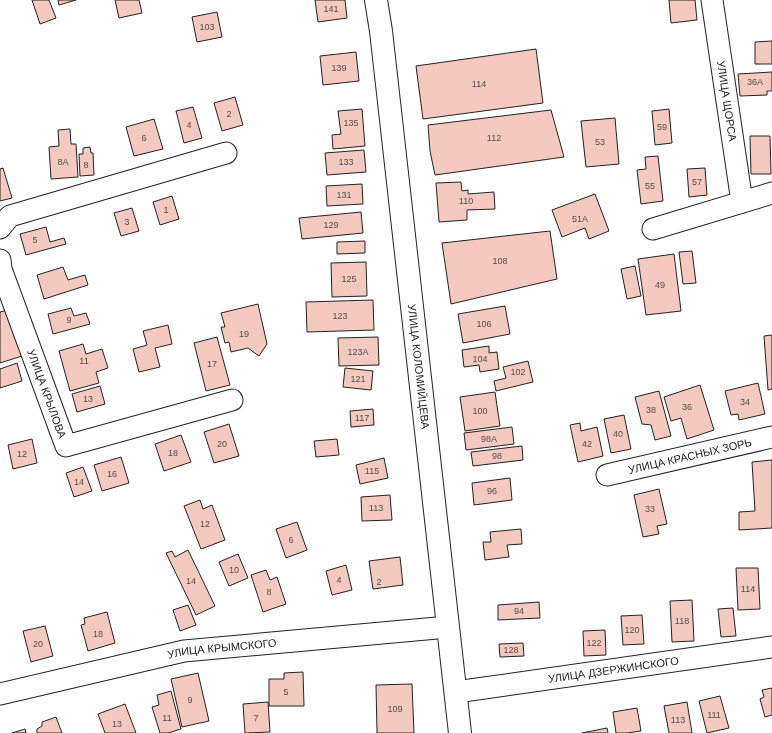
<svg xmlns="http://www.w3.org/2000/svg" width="772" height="733" font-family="Arial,sans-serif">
<rect width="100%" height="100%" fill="#fff"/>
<path fill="#f3c9c0" stroke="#222" d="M32 0H49L56 18 40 24Z
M58 0H76L59 5Z
M115 0H139L142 13 119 18Z
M315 0H345L347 18 318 22Z
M669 0H695L697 20 671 23Z
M217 12 222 37 197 42 192 17Z
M772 41V64H755V42Z
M536 49 543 103 423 119 416 66Z
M356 52 359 81 323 85 320 56Z
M772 72V91H767V95L740 96 738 74Z
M235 97 243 125 222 131 214 103Z
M193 107 202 138 184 143 176 111Z
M362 109 365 146 333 149 332 135 341 134 338 111Z
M669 109 672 143 655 145 652 111Z
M551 110 564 157 435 175 430 151 428 125Z
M615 118 619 164 586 167 581 121Z
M154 119 163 149 134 156 126 127Z
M70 129 71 144H76L78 177 51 179 49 147 59 146 58 130Z
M750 136H770L771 174H751Z
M90 147 91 153H93L94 175 80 176 79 154H83V148Z
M364 150 366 172 327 175 325 153Z
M658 156 663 201 641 204 637 170 646 169 645 157Z
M3 168 12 198 0 201V169Z
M705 168 707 195 689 197 687 169Z
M461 182 462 191 468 190V194L494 192 495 209 467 210V220L439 222 436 183Z
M362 184 363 204 327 206 326 186Z
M595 194 609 231 589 239 585 228 562 237 552 210Z
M172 196 179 219 160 225 153 202Z
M132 208 139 231 121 236 114 213Z
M361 212 363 233 302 239 299 218Z
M46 227 50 242 64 238 66 244 26 255 20 234Z
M550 231 557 279 451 304 442 243Z
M365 241V253L337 254V242Z
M692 251 696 283 683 284 679 252Z
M674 254 681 311 646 315 638 259Z
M366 262 367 296 332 297 331 263Z
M635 266 641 296 627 299 621 269Z
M63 267 68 280 85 275 88 285 44 299 37 275Z
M373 300 374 330 307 332 306 302Z
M258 304 267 344 259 356 248 348 231 352 229 342 225 343 221 327H225L221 313Z
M505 306 510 334 463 343 458 314Z
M71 308 74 316 86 313 90 324 53 334 48 314Z
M8 310 22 356 0 363V312Z
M168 325 172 344 155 348 160 367 139 372 133 349 147 345 143 331Z
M772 335V389L768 390 764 336Z
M217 337 230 385 206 391 194 343Z
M378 337 379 365 339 366 338 338Z
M83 344 86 354 102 349 108 368 96 372 99 383 70 391 59 351Z
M489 346V353L497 352 499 369 480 372 479 365 464 367 462 350Z
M528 361 533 382 496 391 494 381 506 378 503 367Z
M17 363 22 381 0 388V369Z
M345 368 373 371 371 390 343 387Z
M758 383 765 414 739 420 738 414 731 415 725 391Z
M700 385 714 430 687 439 681 418 671 421 664 397Z
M100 386 105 404 77 412 72 394Z
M659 391 671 436 655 440 651 425 642 424 635 397Z
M495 392 500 426 465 431 460 397Z
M373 409 374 425 351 427 350 411Z
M624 415 631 449 611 453 604 419Z
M580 423 581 431 597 427 603 456 578 462 570 425Z
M229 424 239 456 214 463 204 432Z
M512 427 514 444 466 450 464 433Z
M181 435 191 462 164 471 155 444Z
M32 439 37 463 13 469 8 445Z
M337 439 339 455 316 457 314 441Z
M522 446 523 460 473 466 471 452Z
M121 457 129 483 102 491 94 465Z
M384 458 388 478 360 484 356 465Z
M772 460V528L739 530V512L755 511 752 462Z
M83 467 92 491 74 497 66 473Z
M510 478 512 500 474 505 472 483Z
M659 489 667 524 657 526 659 534 643 537 634 495Z
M390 495 392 520 362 521 361 497Z
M200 500 203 509 212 505 225 540 201 549 184 506Z
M297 522 307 550 286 558 276 529Z
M521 529 522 544 507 545 509 557 485 560 483 542H491L490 532Z
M188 550 215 606 196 615 166 553 172 551 175 557Z
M238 554 248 578 229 586 219 562Z
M400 557 403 585 373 589 369 561Z
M346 565 352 590 332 595 326 571Z
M736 568H758L760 609 738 610Z
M266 570 270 580 277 577 286 604 263 612 251 575Z
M692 600 694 641 672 642 670 601Z
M539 602 540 618 498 620V605Z
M188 605 196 625 180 631 173 610Z
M733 608 736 636 721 637 718 609Z
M107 612 115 643 88 651 81 625 85 624 84 618Z
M642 615 644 644 623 645 621 616Z
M45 626 53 656 31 662 23 631Z
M605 630 606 655 584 656 583 631Z
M523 643 524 656 500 657 499 644Z
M303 672 304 706H269V679H284V673Z
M198 673 209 721 182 727 171 679Z
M412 684 414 733H377L376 685Z
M772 688V715L765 717 760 699 764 697 762 690Z
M171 691 181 729 168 733H160L152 707 159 705 157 695Z
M720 696 729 728 707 733 699 701Z
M268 702 270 732 245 733 243 704Z
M687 702 692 733H669L664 706Z
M125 704 136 733H105L98 714Z
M637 708 641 731 627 733H616L613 712Z
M56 717 62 733H37V729L42 726V722Z
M607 728 608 733H582Z
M25 729 26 733H12Z"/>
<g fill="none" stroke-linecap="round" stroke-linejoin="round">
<defs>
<g id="minor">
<path id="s1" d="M712 0 742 202"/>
<path d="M0 228 10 216 226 153"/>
<path d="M653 229 772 193"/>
<path id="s2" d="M0 260 1 269 66 446 232 400"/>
<path id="s3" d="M607 475 772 437"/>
<path id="s4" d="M456 692 772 647"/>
<path id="s5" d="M0 694 184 651 448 627"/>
</g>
<g id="major">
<path id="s6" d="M376 0 381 31 460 733"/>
</g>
</defs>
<use href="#minor" stroke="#222" stroke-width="23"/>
<use href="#major" stroke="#222" stroke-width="24"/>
<use href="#minor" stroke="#fff" stroke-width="21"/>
<use href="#major" stroke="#fff" stroke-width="22"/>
</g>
<g text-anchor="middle" stroke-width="3" stroke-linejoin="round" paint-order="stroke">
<g font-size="9" fill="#564c4a">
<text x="331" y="12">141</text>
<text x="207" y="30">103</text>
<text x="339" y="71">139</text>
<text x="755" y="85">36А</text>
<text x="479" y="87">114</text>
<text x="229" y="117">2</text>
<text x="351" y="126">135</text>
<text x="189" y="128">4</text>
<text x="662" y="130">59</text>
<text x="144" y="141">6</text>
<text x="494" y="141">112</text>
<text x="600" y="145">53</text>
<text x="63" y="165">8А</text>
<text x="346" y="165">133</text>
<text x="86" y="168">8</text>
<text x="697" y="185">57</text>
<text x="650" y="189">55</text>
<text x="344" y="198">131</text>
<text x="466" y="204">110</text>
<text x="166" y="213">1</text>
<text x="580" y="222">51А</text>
<text x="127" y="225">3</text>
<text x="331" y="228">129</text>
<text x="35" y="243">5</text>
<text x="500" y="264">108</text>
<text x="349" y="282">125</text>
<text x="660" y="288">49</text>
<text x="340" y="319">123</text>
<text x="69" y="323">9</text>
<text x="484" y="327">106</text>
<text x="244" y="337">19</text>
<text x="358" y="355">123А</text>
<text x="480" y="362">104</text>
<text x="84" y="364">11</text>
<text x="212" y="367">17</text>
<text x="518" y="375">102</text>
<text x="358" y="382">121</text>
<text x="88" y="402">13</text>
<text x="745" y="405">34</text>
<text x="687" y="410">36</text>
<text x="651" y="413">38</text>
<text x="480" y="414">100</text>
<text x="362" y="421">117</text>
<text x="618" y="437">40</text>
<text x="489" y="442">98А</text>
<text x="222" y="447">20</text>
<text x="587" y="447">42</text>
<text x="173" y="456">18</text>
<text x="22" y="457">12</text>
<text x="497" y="459">98</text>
<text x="372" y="474">115</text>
<text x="112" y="477">16</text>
<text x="79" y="485">14</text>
<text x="492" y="494">96</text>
<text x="376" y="511">113</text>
<text x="650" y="512">33</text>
<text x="205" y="527">12</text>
<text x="291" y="543">6</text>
<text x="234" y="573">10</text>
<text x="339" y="583">4</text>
<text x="191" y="584">14</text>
<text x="379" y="585">2</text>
<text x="748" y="592">114</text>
<text x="269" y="595">8</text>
<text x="519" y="614">94</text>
<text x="682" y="624">118</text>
<text x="632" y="633">120</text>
<text x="98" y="637">18</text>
<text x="594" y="646">122</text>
<text x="38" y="647">20</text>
<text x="511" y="653">128</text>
<text x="286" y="695">5</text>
<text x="190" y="703">9</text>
<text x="395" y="712">109</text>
<text x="714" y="718">111</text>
<text x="167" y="721">11</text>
<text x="256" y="721">7</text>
<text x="678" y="723">113</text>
<text x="117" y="727">13</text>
</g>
<g font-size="11" fill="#222" stroke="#fff">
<text dy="4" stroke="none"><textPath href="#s1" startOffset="102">УЛИЦА ЩОРСА</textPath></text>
<text dy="4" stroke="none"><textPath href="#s6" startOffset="369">УЛИЦА КОЛОМИЙЦЕВА</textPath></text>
<text dy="4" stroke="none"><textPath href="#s2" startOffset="142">УЛИЦА КРЫЛОВА</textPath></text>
<text dy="4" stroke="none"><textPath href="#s3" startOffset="85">УЛИЦА КРАСНЫХ ЗОРЬ</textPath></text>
<text dy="4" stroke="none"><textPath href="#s5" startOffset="227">УЛИЦА КРЫМСКОГО</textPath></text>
<text dy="4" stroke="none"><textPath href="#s4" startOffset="159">УЛИЦА ДЗЕРЖИНСКОГО</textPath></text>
</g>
</g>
</svg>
